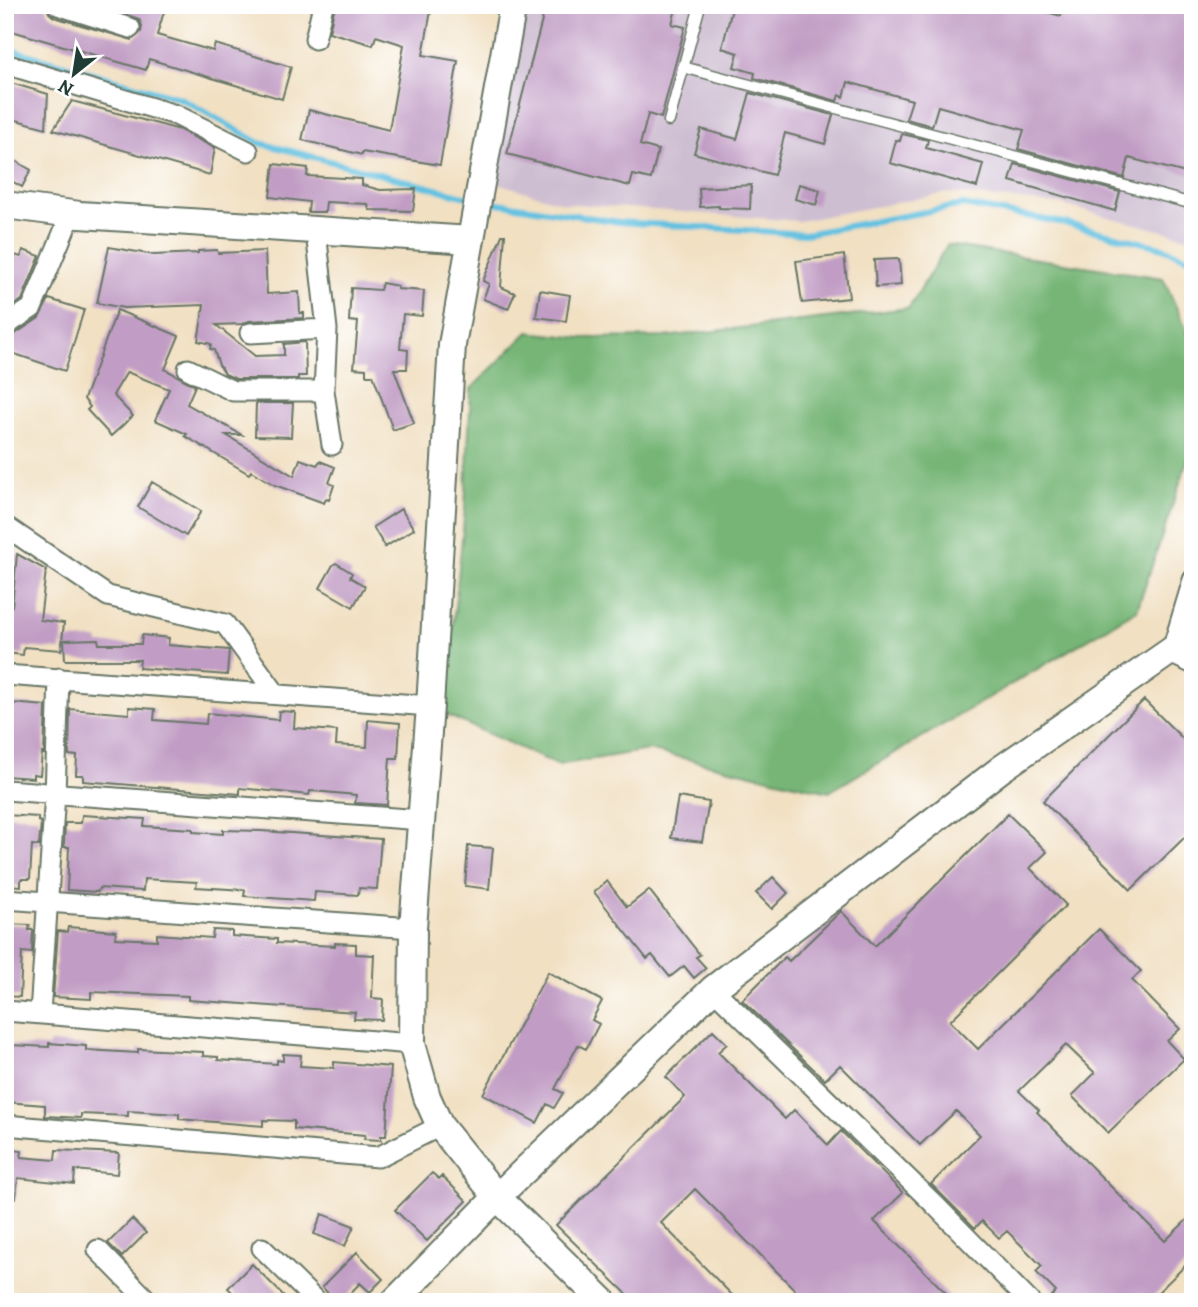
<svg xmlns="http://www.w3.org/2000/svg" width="1198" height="1307" font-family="Alegreya,serif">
<rect width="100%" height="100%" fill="#fff"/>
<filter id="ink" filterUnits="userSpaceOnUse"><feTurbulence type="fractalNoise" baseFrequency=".0143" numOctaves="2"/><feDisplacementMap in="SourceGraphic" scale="14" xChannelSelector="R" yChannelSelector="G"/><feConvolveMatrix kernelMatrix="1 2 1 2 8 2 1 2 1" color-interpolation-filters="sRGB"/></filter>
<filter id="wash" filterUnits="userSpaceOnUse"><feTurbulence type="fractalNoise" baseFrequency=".00686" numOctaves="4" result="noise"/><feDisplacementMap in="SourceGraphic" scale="28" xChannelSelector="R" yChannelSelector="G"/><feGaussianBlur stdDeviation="1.57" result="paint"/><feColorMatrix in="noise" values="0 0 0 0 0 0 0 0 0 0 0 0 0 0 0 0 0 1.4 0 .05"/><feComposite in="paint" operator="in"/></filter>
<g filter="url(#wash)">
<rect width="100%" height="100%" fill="#f1e0c2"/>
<path fill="#cebed1" d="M526 5H1193V239L1059 204 948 193 799 221 563 203 494 182Z"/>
<path fill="#76b576" stroke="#4a7955" stroke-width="2" d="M947 245 1163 278 1193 344V444L1137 610 829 792 648 750 558 765 444 714 465 509 471 389 528 332 582 338 664 337 909 308Z"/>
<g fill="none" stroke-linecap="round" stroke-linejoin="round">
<path stroke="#62c1e1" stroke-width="6" d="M5 48 182 99 260 143 471 198
M485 201 619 222 805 234 963 205 1064 223 1160 247 1193 260"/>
</g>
<g id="blocks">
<path fill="#c19dc5" d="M5 5H46L49 13 54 17 132 40 141 32 142 26 139 19 99 5H166L157 35 213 51 215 44 291 67 282 99 149 59 146 70 5 29Z
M335 5H432L423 55 458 61 440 165 362 152V155L302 140 309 110 389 130 404 45 376 36 373 45 329 32Z
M546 5H677L672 24 685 27 661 118 648 114 640 145 658 150 651 179 633 175 630 186 507 154Z
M733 5H1022L1061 16 1063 5H1193V175L1129 158 1124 178 1018 149 1024 130 938 106 932 126 906 119 912 100 848 82 844 97 839 95 837 101 754 78 755 73 734 67 738 53 722 48Z
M11 83 48 94 46 128 5 117V99Z
M750 93 833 115 825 144 785 133 774 175 694 153 701 129 737 139Z
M72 101 180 130 215 148 210 175 53 130Z
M902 134 928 140 926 148 983 164 977 187 890 163 896 140 900 141Z
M12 159 31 170 22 187 5 177V170Z
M274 164 308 168 307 176 362 179V185L380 190 416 189 413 211 369 210 368 204 326 202 325 212H308L309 202 270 197Z
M1015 164 1120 192 1115 211 1010 181Z
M799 184 820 190 816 205 795 199Z
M751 185 750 209 719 208V206L700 207 699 188Z
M502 235H505L501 287 515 293 508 309 483 299 489 284 483 281Z
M109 247 154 255 198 253V251L217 250 218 253 265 251 267 294 299 292 300 313H304V318L249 321 242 324 216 325 255 356 284 355V344L305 342 306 376H298V379H236L225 374 219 365 214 350 210 349 211 344 198 341 204 305 124 308 97 303Z
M23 250 40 256 22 300 5 311V252L21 257Z
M844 255 849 298 802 303 796 261Z
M899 259 901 285 876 287 874 260Z
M382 283 398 286 397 289 424 291 422 316 403 314 400 349 408 350 407 369H394L414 423 393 430 373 375H366V369L354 368 358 322 349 321 351 288 380 290Z
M540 290 570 295 566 321 536 317Z
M49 299 84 310 65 371 9 352 10 348 5 347V336L15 334 39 318Z
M117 310 179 336 165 369 195 386 187 404 242 435H226L294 476 300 459 317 465 320 461 335 467 329 483 334 485 329 500 326 499 324 503 275 485 251 471 249 474 185 436 187 434 155 420 169 389 127 372 113 395 133 416 111 436 87 410 90 407 84 399Z
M256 403H293L291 437 255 436Z
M152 482 201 511 186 536 138 507Z
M401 509 414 529 385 547 373 527Z
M17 554 46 570 40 620 64 623 61 650 24 647 23 655 5 653 8 605 12 606Z
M336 563 352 573 350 577 365 586 353 607 320 588 333 565Z
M142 635 169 638 168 645 229 650 227 675 139 668 140 660H65L64 640 98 639 99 644H141Z
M1144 700 1193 749V829L1131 890 1043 801Z
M11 703 46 706 44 754 42 753 40 775 33 774V778L5 776Z
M129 707 155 709 154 720 206 724 207 713 278 720 279 711 295 712 294 728 337 731 336 745 367 747 368 720 400 723 398 758H390L387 805 355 803 356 795 324 792 310 791 309 795 240 788V794L83 781V775H76L77 756 69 755 70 709 129 714Z
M678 797 709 802 702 842 671 838Z
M1008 814 1047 852 1030 868 1066 905 950 1021 978 1049 1099 929 1141 971 1132 980 1180 1029 1167 1041 1184 1059 1108 1133 1072 1096 1095 1073 1066 1045 1019 1091 1039 1110 1037 1112 1165 1241 1193 1214V1258L1148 1302H1046L1056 1292 1036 1272 1042 1266 1007 1231 999 1238 982 1221 975 1228 931 1184 980 1135 956 1111 920 1145 840 1065 825 1080 742 1000 785 957 789 961 841 911 875 946Z
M5 815 38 817V821L41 822 39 846 32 845 30 879H21V886L5 885Z
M82 815 145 819 144 826 193 829V832L223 834V830L261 831 381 839 377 889 359 888 358 895 315 892 314 901 244 896 245 890 196 887 197 882 144 879 143 891 99 888 98 892 67 890 69 847H64L65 823H81Z
M468 846 493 848 489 889 465 886Z
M773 877 788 893 772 909 756 893Z
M607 881 627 907 649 890 700 955 696 957 706 968 694 978 684 966 670 977 652 955 647 959 594 892Z
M5 924 30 925 29 930H33L32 953 22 952 20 997 5 996Z
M68 927 116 931 115 938 157 940V934L212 938 213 930 232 931V936L277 939V943L335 946V943L356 944V954L374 955 372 998 383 999 382 1020 354 1019 355 1012 188 1000V996L91 992V999L53 997 58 931 67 932Z
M548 972 602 1001 592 1020 599 1024 586 1049 578 1045 555 1089 563 1093 554 1108 547 1104 537 1123 483 1094Z
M713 1030 727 1044 718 1052 785 1119 794 1110 828 1145 841 1131 903 1193 874 1221 955 1302H807L695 1189 661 1223 739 1302H635L556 1225 685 1097 666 1077Z
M49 1043 86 1046V1050L138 1053V1049L203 1052V1056L218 1057V1060L277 1064V1060L283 1061V1054L301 1055 300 1066 334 1068V1062L391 1067 386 1136H381V1140L364 1139 365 1135 294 1129V1121L263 1120V1126L179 1119V1114L128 1111V1116L81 1114V1118L45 1116V1105L5 1102V1075L11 1045 49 1047Z
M5 1149 22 1151 21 1157 55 1160 56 1150 119 1153 117 1174 75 1170 74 1184 18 1178 16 1198 5 1197Z
M432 1173 439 1179 442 1176 467 1201 427 1241 395 1210Z
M322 1214 354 1226 345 1246 314 1234Z
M132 1219 146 1233 122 1257 108 1243Z
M357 1252 383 1279 370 1292 360 1283 342 1302H336L322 1287Z
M252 1264 290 1302H242L228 1288Z"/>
</g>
</g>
<g filter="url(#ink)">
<use href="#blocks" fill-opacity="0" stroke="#687666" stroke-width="2"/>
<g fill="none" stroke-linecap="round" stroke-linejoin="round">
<defs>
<path id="lane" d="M683 67 1193 204
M669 121 700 5"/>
<path id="street" d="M58 5 130 28
M315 39 323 5
M5 64 176 115 248 151
M316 232 327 329 324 391 332 445
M8 324 32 308 71 214
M250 333 327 329
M188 369 233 391H324
M5 526 108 596 225 624 276 694
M1172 650 1193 580
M5 675 430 706
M5 790 422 820
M5 899 413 928
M713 989 933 1203 1030 1302
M5 1011 412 1044
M40 1013 55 794 59 678
M5 1125 378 1157 440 1126
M262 1248 317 1302
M98 1250 149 1302"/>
<path id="secondary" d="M513 5 452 345 430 706 413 928 412 1044 427 1097 440 1126 497 1197 604 1302
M5 205 80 215 471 240
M394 1302 497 1197 713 989 1001 769 1172 650 1193 660"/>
</defs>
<use href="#lane" stroke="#687666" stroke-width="13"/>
<use href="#street" stroke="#687666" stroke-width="23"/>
<use href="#secondary" stroke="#687666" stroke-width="30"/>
<use href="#lane" stroke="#fff" stroke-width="10"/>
<use href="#street" stroke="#fff" stroke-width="19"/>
<use href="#secondary" stroke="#fff" stroke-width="26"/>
</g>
</g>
<rect width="1198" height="1307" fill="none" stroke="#fff" stroke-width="28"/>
<g transform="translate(74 74) rotate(210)" stroke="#ffffff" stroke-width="5" paint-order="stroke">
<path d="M0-5L12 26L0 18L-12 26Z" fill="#1f3d34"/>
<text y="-10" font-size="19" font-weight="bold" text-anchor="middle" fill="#1f3d34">N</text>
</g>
</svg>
